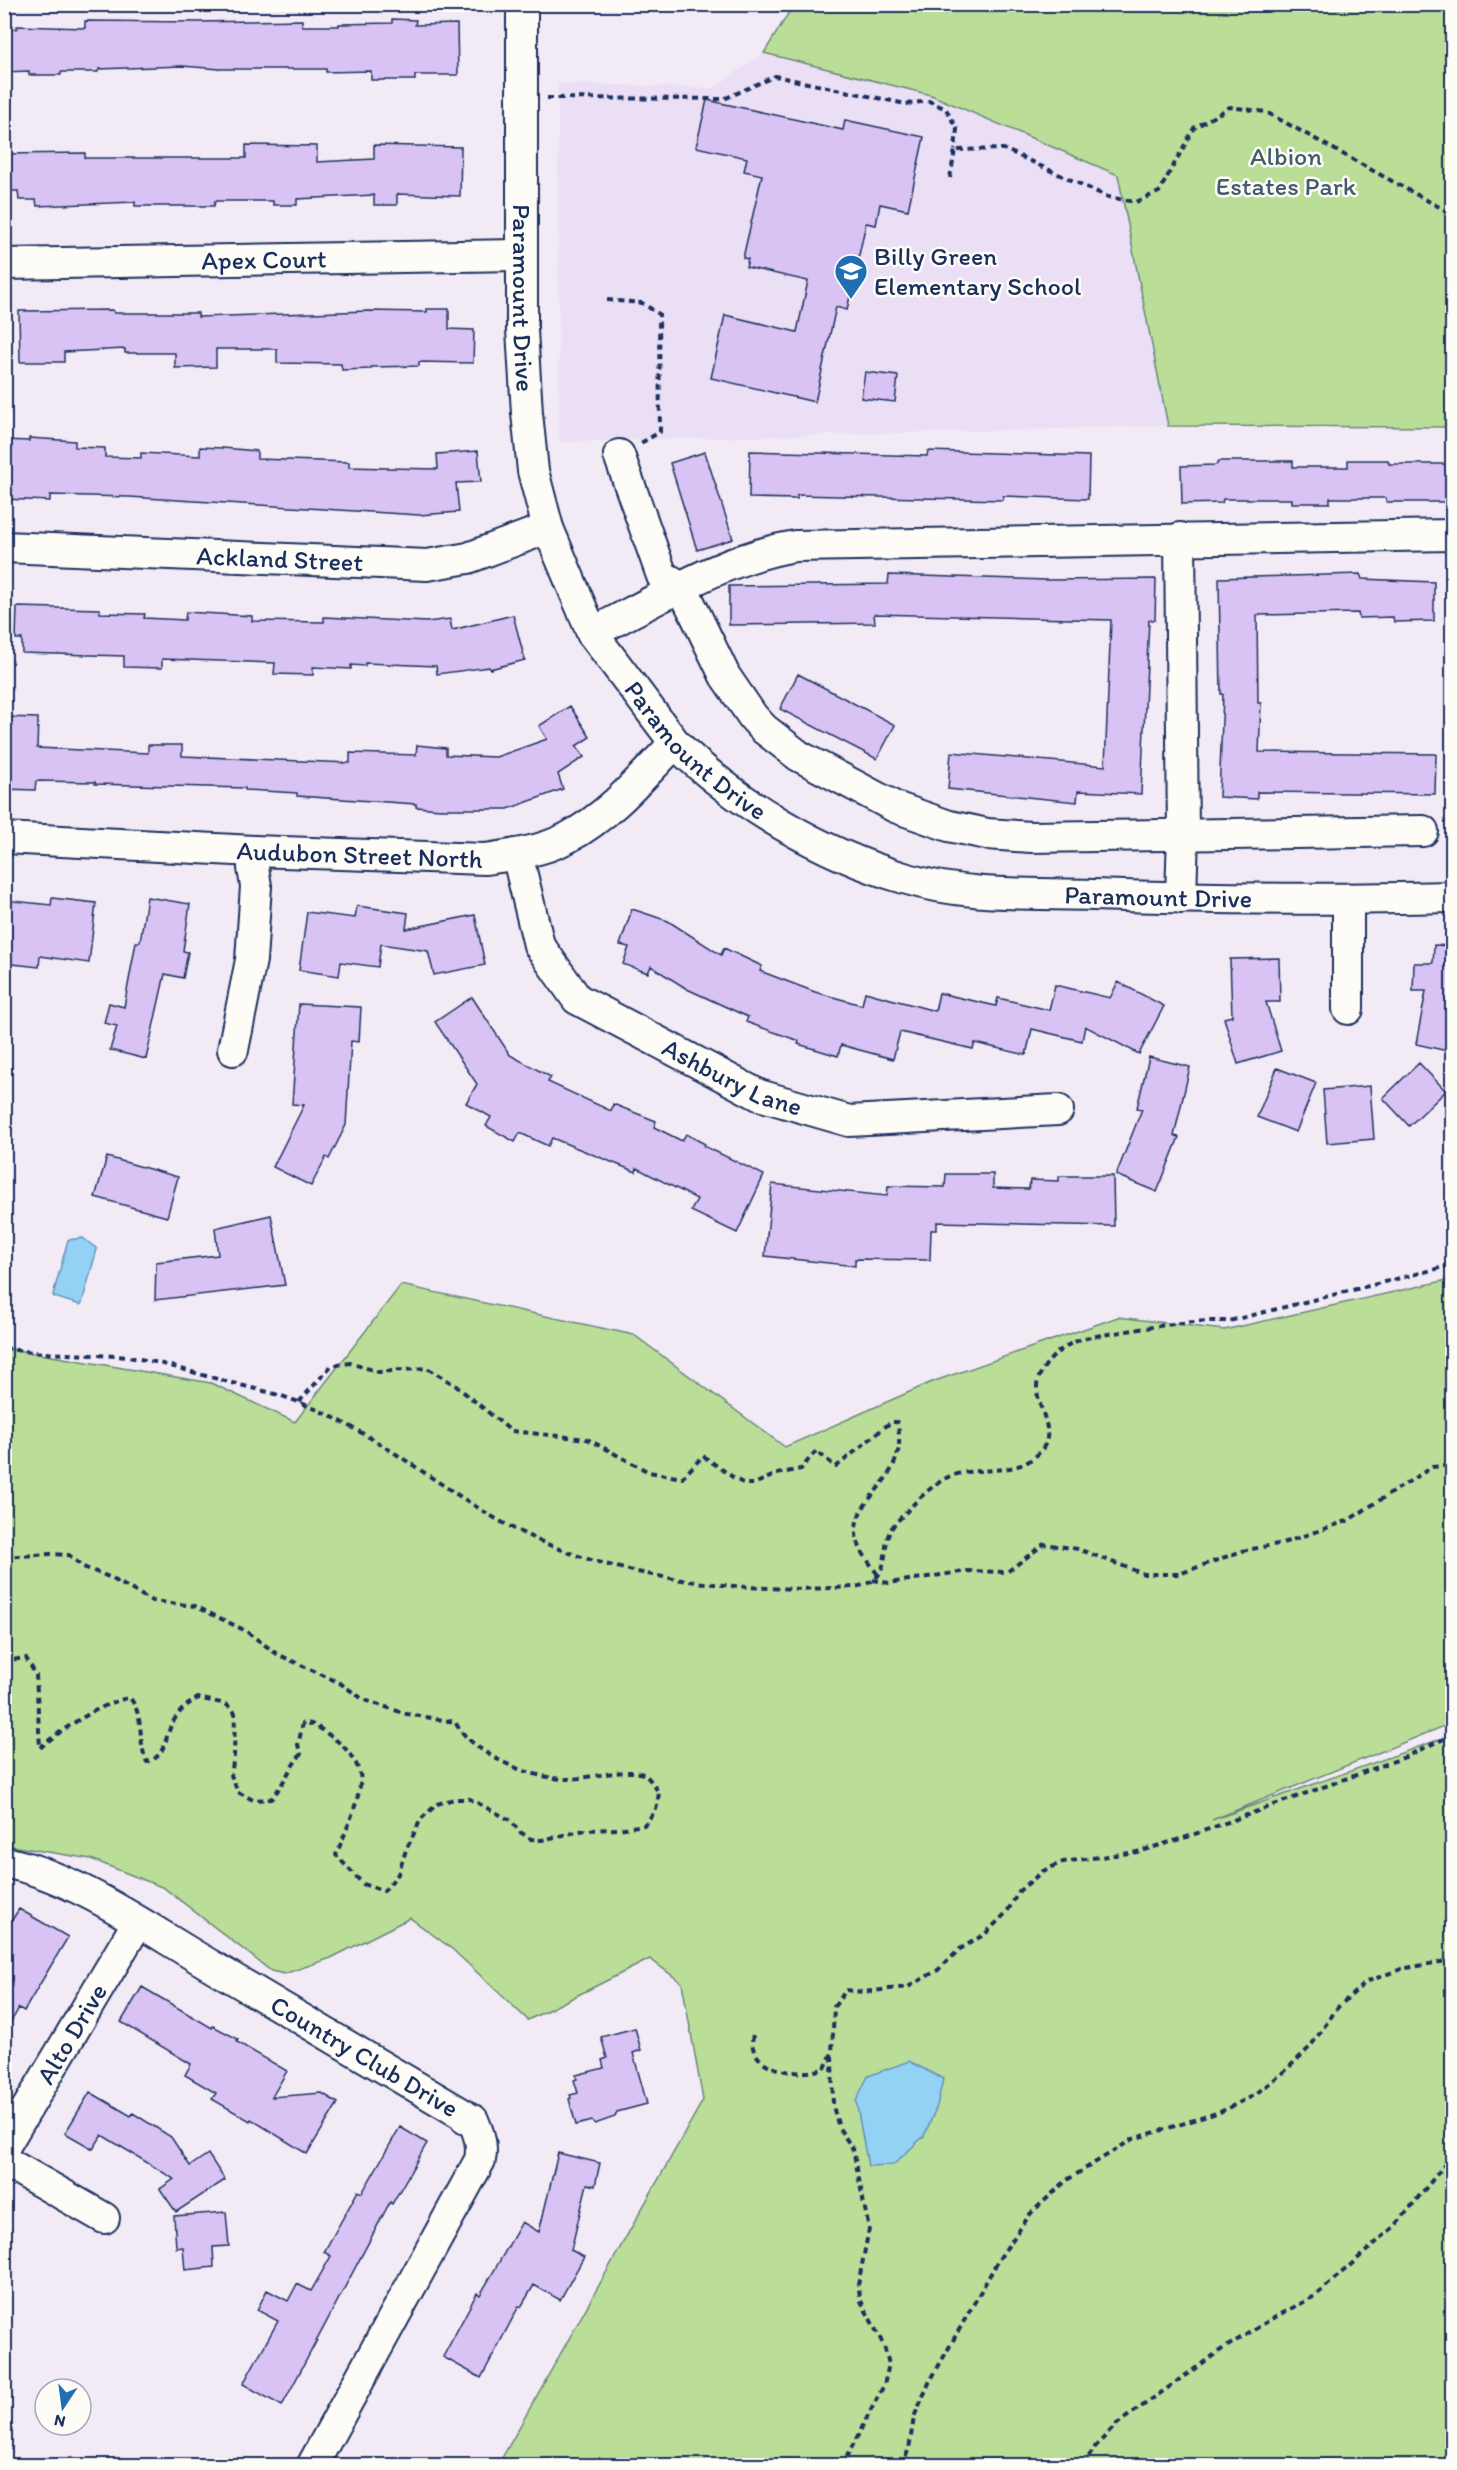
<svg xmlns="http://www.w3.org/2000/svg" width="1457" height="2470" font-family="Itim,sans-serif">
<rect width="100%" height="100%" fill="#f2ebf6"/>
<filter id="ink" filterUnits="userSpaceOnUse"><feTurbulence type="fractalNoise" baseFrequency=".0167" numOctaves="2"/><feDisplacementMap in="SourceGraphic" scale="12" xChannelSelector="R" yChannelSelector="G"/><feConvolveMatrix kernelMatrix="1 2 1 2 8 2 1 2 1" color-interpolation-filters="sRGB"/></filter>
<g filter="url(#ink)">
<path fill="#eadff5" d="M764 53 931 95 1118 175 1168 426 559 442 558 83 713 88Z"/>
<path fill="#bade98" stroke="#6a867b" stroke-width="1.5" d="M794 4 1452 5V427L1168 426 1118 175 931 95 764 53Z
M1452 1279V1723L1212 1820 1452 1735V2465H498L703 2100 682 1983 650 1959 528 2020 452 1949 410 1918 331 1958 284 1974 271 1971 164 1888 91 1859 5 1845 4 1348 211 1383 295 1422 401 1285 634 1335 785 1447 932 1382 1118 1317 1224 1330Z"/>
<path fill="#93d2f4" stroke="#6391b8" stroke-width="1.5" d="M83 1238 97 1249 82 1303 80 1305 54 1297 53 1295 68 1240Z
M909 2061 943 2079 937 2106 924 2136 893 2165 868 2166 856 2101 868 2076Z"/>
<path fill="#d8c3f4" stroke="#1b2f5e" stroke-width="1.5" d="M392 19 416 20 415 25 457 24 458 75H415V80H371V71L326 72V69H220L182 66 99 69 98 72H61V75H29V71L4 72V29H17V26L85 28V21L199 22 302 20V26H339V24L392 23Z
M707 100 843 130 845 120 924 137 908 210 880 204 876 225 866 223 847 310 836 307 815 402 711 378 725 315 797 332 808 281 746 267 748 259 743 258 762 175 744 171 747 158 696 147Z
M246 145 317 146V162L374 159V145L461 147 460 196 397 194V205H374V195L297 199V205H273V201H215L214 206H135V202L37 206 36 200H19L18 191H4V154L85 153V158H246Z
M427 309H449V329L474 330 473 363 419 362V366L371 367V369L342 370 341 364 277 363V349H216V367L175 368V353H125V349L64 352V362H20L19 311 113 310 114 313H198V317L368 311 427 312Z
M865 372 898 376 895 402 861 398Z
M29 438 75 441V447L105 448V457L141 458V453L200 456V447L223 448 257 451V459L349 462V467L387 468 438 469 437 454 478 451 481 482 456 483 459 512 419 515 129 497 50 495V501L4 499V440L29 441Z
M750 451 927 456 928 451 1089 456 1088 499 1003 496V500L797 495V499L749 498Z
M705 452 733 539 697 550 670 463Z
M1348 460H1388L1389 464H1452V502H1387L1385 498H1330V503H1292V499H1223L1222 503 1182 504 1181 466 1216 465 1219 461H1293V467H1348Z
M1360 574 1362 579 1434 582V621L1394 622 1393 617 1359 618 1358 613 1257 615 1258 703H1261L1259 752 1436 754 1435 794 1257 792V799L1219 797 1223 694H1221L1219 578Z
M889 575 1046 580 1156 579 1155 620H1149L1141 794 1078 791 1077 802 948 789 951 752 1105 766 1111 620 874 614 875 623 729 625V586L888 584Z
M17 607 100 609V613L145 614 144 618 185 620 186 612 252 616V621L324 622V617L427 622 450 619 452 630 513 615 525 660 490 669 489 667 437 674 436 666 365 663V666L351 665V669L313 667V675L274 674 275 663 162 659V668L124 667V656L22 653V639H16Z
M798 674 895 725 877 759 780 709Z
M570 706 590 737 576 746 584 757 558 774 563 789 508 809H441L416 807V804L297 796V793L245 790V788L95 784V782L36 781 35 790 4 789 5 717 38 718 37 748 148 753V745H182V756L350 763V753L416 755 417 745 446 748V755L496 757 547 739 539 726Z
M147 897 190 904 183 951 188 952 183 978 165 974 146 1059 110 1050 117 1026 104 1023 109 1003 124 1007 136 942H140Z
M52 898 96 903 89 963 40 956 39 967 4 963V900L51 905Z
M357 906 408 913 406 929 475 915 485 965 434 975 428 951 381 944 378 967 341 962 339 976 299 970 307 912 355 918Z
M632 909 668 921 721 955 724 948 762 966 760 971 815 992 862 1005 865 992 935 1011 939 993 996 1006 998 998 1049 1010 1055 985 1110 998 1118 982 1164 1006 1139 1054 1085 1026 1082 1041 1032 1029 1026 1055 975 1043 973 1049 900 1032 893 1059 841 1045 838 1056 798 1044 799 1041 746 1022 748 1017 687 989 651 966 648 973 623 964 629 947 620 945Z
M1434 945 1452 946V1052L1416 1044 1426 991H1413L1414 963H1433Z
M1279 958 1280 1002H1266L1281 1051 1238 1064 1224 1018 1232 1016 1230 959Z
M472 997 510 1055 551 1077 548 1082 611 1111 613 1104 656 1121 654 1127 682 1141 686 1134 705 1144 704 1146 764 1175 737 1233 691 1211 697 1199 637 1168 636 1172 552 1138 548 1146 520 1133 515 1142 486 1126 491 1117 466 1103 477 1084 435 1022Z
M299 1004 361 1007 359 1042 351 1041 346 1125 329 1159 326 1157 311 1186 273 1167 304 1105 292 1104Z
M1149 1057 1190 1067 1174 1136 1179 1137 1157 1192 1116 1175 1142 1109 1137 1108Z
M1419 1063 1446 1091 1409 1126 1383 1098Z
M1277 1068 1316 1083 1296 1132 1257 1117Z
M1370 1086 1374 1139 1327 1143 1323 1090Z
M107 1157 178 1177 167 1217 95 1197Z
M946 1174H993V1188L1029 1189 1030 1180 1059 1181V1176H1113L1114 1226 937 1222V1230H931L930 1260 855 1259V1266L765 1256 772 1184 887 1196 888 1186 945 1187Z
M271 1215 285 1285 155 1300 156 1262 218 1255 215 1228Z
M19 1909 68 1937 24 2011 19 2008 4 2034V1932Z
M142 1987 212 2028 213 2026 238 2039 237 2042 287 2071 272 2097 322 2093 338 2103 307 2154 251 2119 250 2121 212 2099 216 2093 185 2075 191 2064 121 2022Z
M635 2028 641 2050 633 2053 647 2104 617 2112 615 2117 595 2124 592 2121 576 2125 569 2099 571 2098 570 2095 578 2093 574 2080 577 2079 576 2075 604 2068 602 2060 607 2058 601 2037Z
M90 2092 131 2116 133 2113 171 2137 190 2166 208 2154 225 2180 176 2212 160 2189 174 2179 102 2135 93 2149 65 2133Z
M400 2127 427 2143 392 2204 390 2202 282 2406 243 2384 278 2321 257 2310 267 2290 288 2301 297 2284 311 2291 331 2256 324 2252 358 2191 362 2193Z
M558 2153 600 2163 595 2186 587 2184 571 2250 584 2257 560 2300 534 2285 521 2307 519 2306 481 2378 443 2357 477 2293 480 2295 522 2222 539 2232Z
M226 2212 229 2246 213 2247 214 2267 185 2270 183 2247 176 2248 174 2216Z"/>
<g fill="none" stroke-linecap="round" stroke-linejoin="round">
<defs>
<g id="minor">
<path id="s1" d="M522 4V330L527 413 533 471 548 528 592 633 675 743C735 803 822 854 904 878 965 897 1030 893 1093 895 1213 899 1333 900 1452 897"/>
<path id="s2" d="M4 264 522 255"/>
<path d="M619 455 662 576 682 587 725 676 753 717 764 729 799 756 895 807 949 826 987 834 1031 837 1423 831"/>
<path d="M1180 538 1183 833 1181 898"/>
<path id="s3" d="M4 547 427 565 468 558 548 528"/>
<path d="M592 633C657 600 723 558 795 546L1452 535"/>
<path id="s4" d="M4 838 254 851 485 859C513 855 542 851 567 838 609 816 642 777 675 743"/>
<path id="s5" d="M517 854 539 945 577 999 759 1095 849 1121 1058 1110"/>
<path d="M1348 1009V900"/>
<path d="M233 1050 251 960 256 886 253 868 254 851"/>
<path id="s6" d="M4 1862C71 1875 141 1924 200 1959 288 2011 376 2063 464 2115L466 2119 473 2120C479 2134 483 2145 480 2160L312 2466"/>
<path id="s7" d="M4 2147 138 1922"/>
<path d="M4 2161 104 2218"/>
</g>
</defs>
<use href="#minor" stroke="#1b2f5e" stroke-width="34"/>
<path stroke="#1b2f5e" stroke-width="4" stroke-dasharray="6 4.5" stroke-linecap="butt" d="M547 98 724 99 775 76 906 104 929 101 946 109 957 129 955 150
M950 178 955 150 1004 149 1108 197 1136 202 1159 192 1194 128 1230 107 1266 112 1452 214
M607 300 642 303 659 314 660 432 639 444
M4 1348C45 1356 86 1353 127 1357 159 1361 193 1373 225 1381 250 1388 277 1393 301 1403 370 1430 429 1479 493 1517 570 1563 660 1581 748 1587 777 1589 806 1589 835 1588 844 1587 854 1588 863 1585 892 1576 881 1550 890 1531 894 1523 903 1516 909 1509 920 1497 933 1485 948 1477 973 1466 1009 1476 1032 1459 1064 1436 1036 1412 1037 1386 1038 1369 1057 1350 1072 1343 1087 1336 1105 1335 1121 1332 1157 1326 1192 1320 1229 1321L1452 1265
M299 1402 331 1366 350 1363 379 1372 427 1368 455 1385 511 1431 587 1439 649 1472 682 1478 703 1456 737 1480 745 1484H754L777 1474 801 1469 816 1451 836 1467 891 1422H897C911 1481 853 1494 856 1534 858 1550 870 1563 878 1575
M4 1557 50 1554 69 1555 83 1567 109 1577 152 1601 195 1606 246 1631 277 1654 340 1683 364 1700 407 1714 455 1722C473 1755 533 1780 570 1779 588 1778 623 1769 640 1773 649 1776 654 1785 659 1793L656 1810 644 1825 618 1829 585 1830 542 1840 531 1839 520 1832 510 1820 470 1799H454L437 1804 421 1819 406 1850 398 1874 384 1891 363 1884 336 1855C343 1838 364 1791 360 1774 356 1759 344 1745 332 1737 323 1731 314 1722 303 1723L298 1745 301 1754C288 1770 284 1784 271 1799L253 1800 238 1792 231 1775 234 1756 235 1713 226 1704 198 1698C186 1705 178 1712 172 1724 164 1739 166 1756 147 1762 137 1741 145 1717 130 1698 106 1700 57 1732 40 1748L36 1675 26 1658 4 1661
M873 1580 889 1583 967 1571 1007 1572 1044 1544 1078 1549 1144 1574H1179L1242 1551 1283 1543 1347 1521 1432 1467 1452 1465
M753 2035C745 2070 800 2079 825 2068L832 2053 834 2007 846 1990 863 1992 908 1987 938 1970 960 1949 985 1934 1007 1912 1019 1891 1043 1871 1063 1862 1137 1852 1187 1837 1405 1757 1452 1735
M832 2056 833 2106 839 2128 853 2149 869 2229 858 2285 861 2301 884 2346 889 2364 884 2385 842 2466
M901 2466 909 2449 914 2417 929 2383 999 2259 1031 2213 1067 2180 1133 2139 1220 2112 1253 2096 1284 2072 1310 2047 1338 2007 1366 1982 1401 1969 1452 1960
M1083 2466 1095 2447 1117 2424 1221 2350 1270 2320 1315 2296 1396 2225 1446 2163 1452 2158
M1445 2466 1452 2456"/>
<use href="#minor" stroke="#fdfcf7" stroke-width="30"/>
</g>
</g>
<defs>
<symbol id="school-pin" viewBox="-11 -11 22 30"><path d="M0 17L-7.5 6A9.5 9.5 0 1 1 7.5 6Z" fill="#1f6fb2" stroke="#fdfcf7"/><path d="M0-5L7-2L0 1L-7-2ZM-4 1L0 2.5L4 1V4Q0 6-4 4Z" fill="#fff"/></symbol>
</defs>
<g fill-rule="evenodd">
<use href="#school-pin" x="832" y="252" width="38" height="52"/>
</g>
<g text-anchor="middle" stroke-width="5" stroke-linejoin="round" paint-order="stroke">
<g font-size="26" fill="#435b6c" stroke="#fdfcf7">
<text x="1286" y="165">Albion<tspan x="1286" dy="30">Estates Park</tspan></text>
</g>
<g font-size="26" fill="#1b2f5e" stroke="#fdfcf7" text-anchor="start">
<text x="874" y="265">Billy Green<tspan x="874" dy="30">Elementary School</tspan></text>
</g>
<g font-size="26" fill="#1b2f5e" stroke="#fdfcf7">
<text dy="9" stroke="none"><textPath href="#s2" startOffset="260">Apex Court</textPath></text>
<text dy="9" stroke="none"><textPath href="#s1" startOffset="294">Paramount Drive</textPath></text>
<text dy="9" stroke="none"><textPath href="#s3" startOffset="276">Ackland Street</textPath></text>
<text dy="9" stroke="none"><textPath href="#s1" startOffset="798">Paramount Drive</textPath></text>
<text dy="9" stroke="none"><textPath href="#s4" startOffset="356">Audubon Street North</textPath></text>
<text dy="9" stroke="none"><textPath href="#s1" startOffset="1302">Paramount Drive</textPath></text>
<text dy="9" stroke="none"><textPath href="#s5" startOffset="334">Ashbury Lane</textPath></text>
<text dy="9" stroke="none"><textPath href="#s7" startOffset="132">Alto Drive</textPath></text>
<text dy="9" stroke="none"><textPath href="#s6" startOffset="411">Country Club Drive</textPath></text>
</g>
</g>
<rect width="1457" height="2470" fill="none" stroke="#fdfcf7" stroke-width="24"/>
<rect x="12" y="12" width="1433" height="2446" fill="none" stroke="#1b2f5e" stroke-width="2" filter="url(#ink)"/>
<g transform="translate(63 2407) rotate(193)"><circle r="28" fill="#fdfcf7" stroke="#a3aaba" stroke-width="1.5"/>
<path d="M0-4.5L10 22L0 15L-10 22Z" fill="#1f6fb2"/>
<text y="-9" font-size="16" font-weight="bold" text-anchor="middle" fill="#1b2f5e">N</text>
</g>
</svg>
